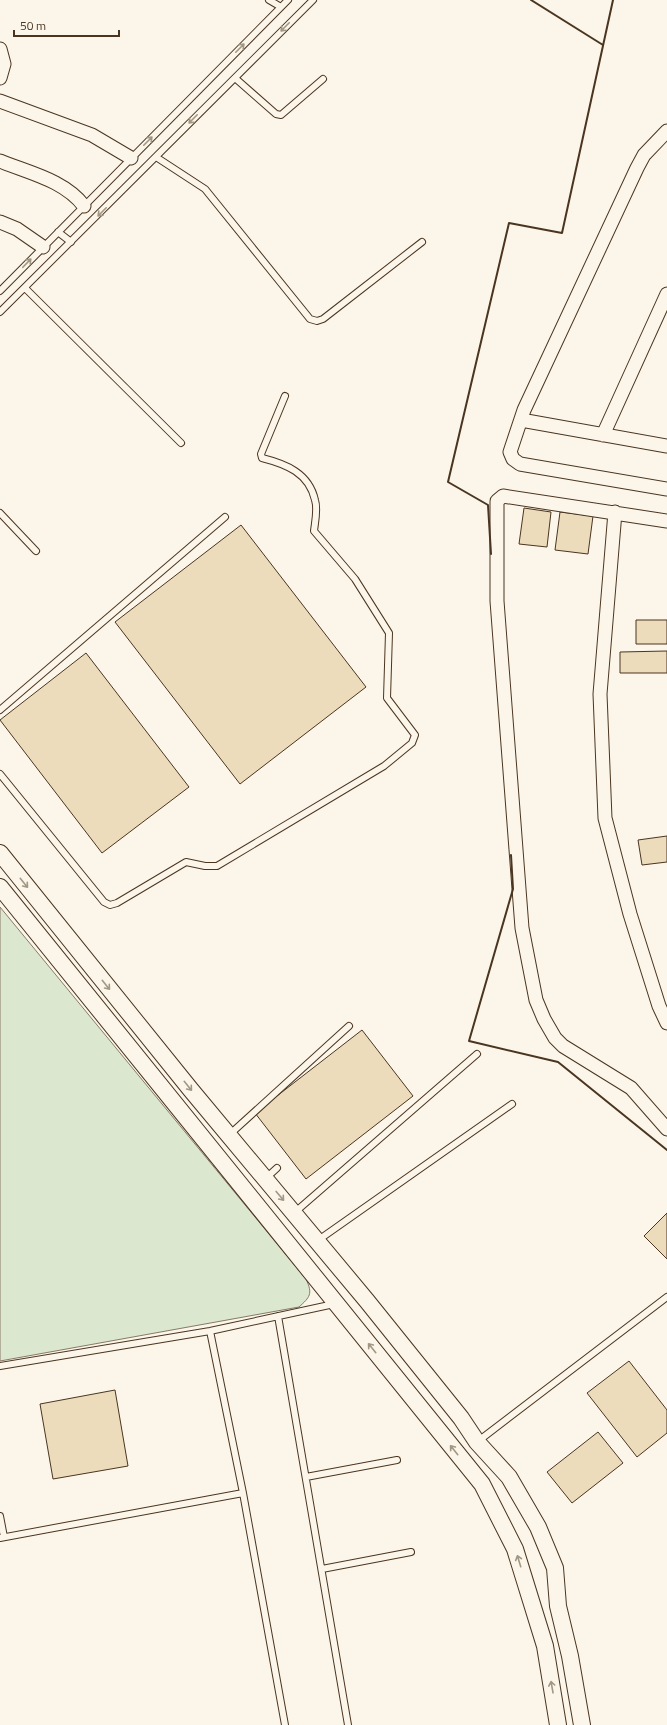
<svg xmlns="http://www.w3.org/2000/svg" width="667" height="1725" font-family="'Titillium Web',sans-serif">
<rect width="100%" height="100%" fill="#fbf6e9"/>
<path fill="#dce7d0" stroke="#887966" d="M0 907 306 1279C313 1294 310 1297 299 1307L0 1361Z"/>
<path fill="#ecdcbc" stroke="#4a3520" d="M524 508 551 512 547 547 519 544Z
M560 512 593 516 588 554 555 550Z
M241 525 366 687 240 784 115 622Z
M636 620H667V644H636Z
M667 651V673H620V652Z
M86 653 189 787 102 853 0 720Z
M667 836V862L642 865 638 840Z
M362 1030 413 1096 306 1179 255 1113Z
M667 1213V1259L644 1236Z
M629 1361 667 1410V1433L637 1457 587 1393Z
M115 1390 128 1466 53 1479 40 1404Z
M598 1432 623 1463 572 1503 547 1472Z"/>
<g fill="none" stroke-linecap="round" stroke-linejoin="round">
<defs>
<path id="service" d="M269 0 281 7
M235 78 276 114 281 115 323 79
M156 157 205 189 310 319 317 321 323 319 422 242
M58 232 71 242
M25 288 181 443
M0 291 288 0
M0 312 313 0
M0 513 36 551
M0 710 225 517
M0 774 104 902 110 905 117 903 186 862 205 866H217L384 766 412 743 415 735 387 698 389 633 355 579 314 531C315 522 318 509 315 500 309 473 286 464 262 458L261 454 285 396
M229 1135 349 1026
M265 1179 277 1168
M294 1213 477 1054
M317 1241 512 1104
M278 1316 348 1725
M210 1331 243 1493 285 1725
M0 1366 210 1331 334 1304
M477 1442 667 1297
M306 1477 397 1460
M0 1516 4 1537
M0 1538 243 1493
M322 1569 411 1552"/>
<path id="minor" d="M0 49 4 64 0 78
M0 101 92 135 131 158
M667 131 644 155 637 168 524 410 510 452 513 459 520 464 667 489
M0 161C29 173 64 180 84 206
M0 222 17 229 43 247
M521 420 667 446
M603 435 667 294
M615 512 600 694 605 818 630 914 659 1006 667 1023
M667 521 503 496 497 501V601L522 928 536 1000 544 1019 555 1038 563 1046 631 1088 667 1129"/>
<path id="tertiary" d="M0 853 191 1090 367 1301 461 1418 477 1442 509 1477 538 1527 555 1568 558 1606 570 1656 582 1725
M0 887 482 1484 515 1549 545 1646 558 1725"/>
</defs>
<use href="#service" stroke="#4a3520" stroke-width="8"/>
<use href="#minor" stroke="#4a3520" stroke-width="15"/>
<use href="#tertiary" stroke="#4a3520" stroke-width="18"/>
<use href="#service" stroke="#fbf6e9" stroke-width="6"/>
<use href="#minor" stroke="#fbf6e9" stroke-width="13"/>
<use href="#tertiary" stroke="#fbf6e9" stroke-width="16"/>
<path stroke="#4a3520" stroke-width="2" d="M531 0 603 45
M491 554 488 505 448 482 509 223 562 233 613 0
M511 855 513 889 469 1041 558 1062 667 1150"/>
</g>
<defs><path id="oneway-shaft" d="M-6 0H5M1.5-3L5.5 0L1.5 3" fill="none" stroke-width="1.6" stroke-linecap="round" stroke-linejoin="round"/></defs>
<g stroke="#a29684">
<use href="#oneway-shaft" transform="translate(285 27) rotate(135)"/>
<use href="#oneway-shaft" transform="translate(240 48) rotate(-45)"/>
<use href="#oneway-shaft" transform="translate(193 119) rotate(135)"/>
<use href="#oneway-shaft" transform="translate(148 141) rotate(-45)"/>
<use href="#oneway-shaft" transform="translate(102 212) rotate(135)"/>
<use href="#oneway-shaft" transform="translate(27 263) rotate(-46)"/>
<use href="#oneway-shaft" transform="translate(24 883) rotate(51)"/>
<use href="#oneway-shaft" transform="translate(106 985) rotate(51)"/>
<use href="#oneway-shaft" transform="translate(188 1086) rotate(51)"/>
<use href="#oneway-shaft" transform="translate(280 1196) rotate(50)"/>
<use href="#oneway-shaft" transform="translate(372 1348) rotate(-129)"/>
<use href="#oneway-shaft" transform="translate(454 1450) rotate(-129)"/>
<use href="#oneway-shaft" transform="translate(519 1561) rotate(-107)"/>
<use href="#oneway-shaft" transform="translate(552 1687) rotate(-100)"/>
</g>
<path d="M14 30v6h105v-6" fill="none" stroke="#4a3520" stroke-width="2"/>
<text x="20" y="30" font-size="12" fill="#4a3520" stroke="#fbf6e9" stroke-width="3" paint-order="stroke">50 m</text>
</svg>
